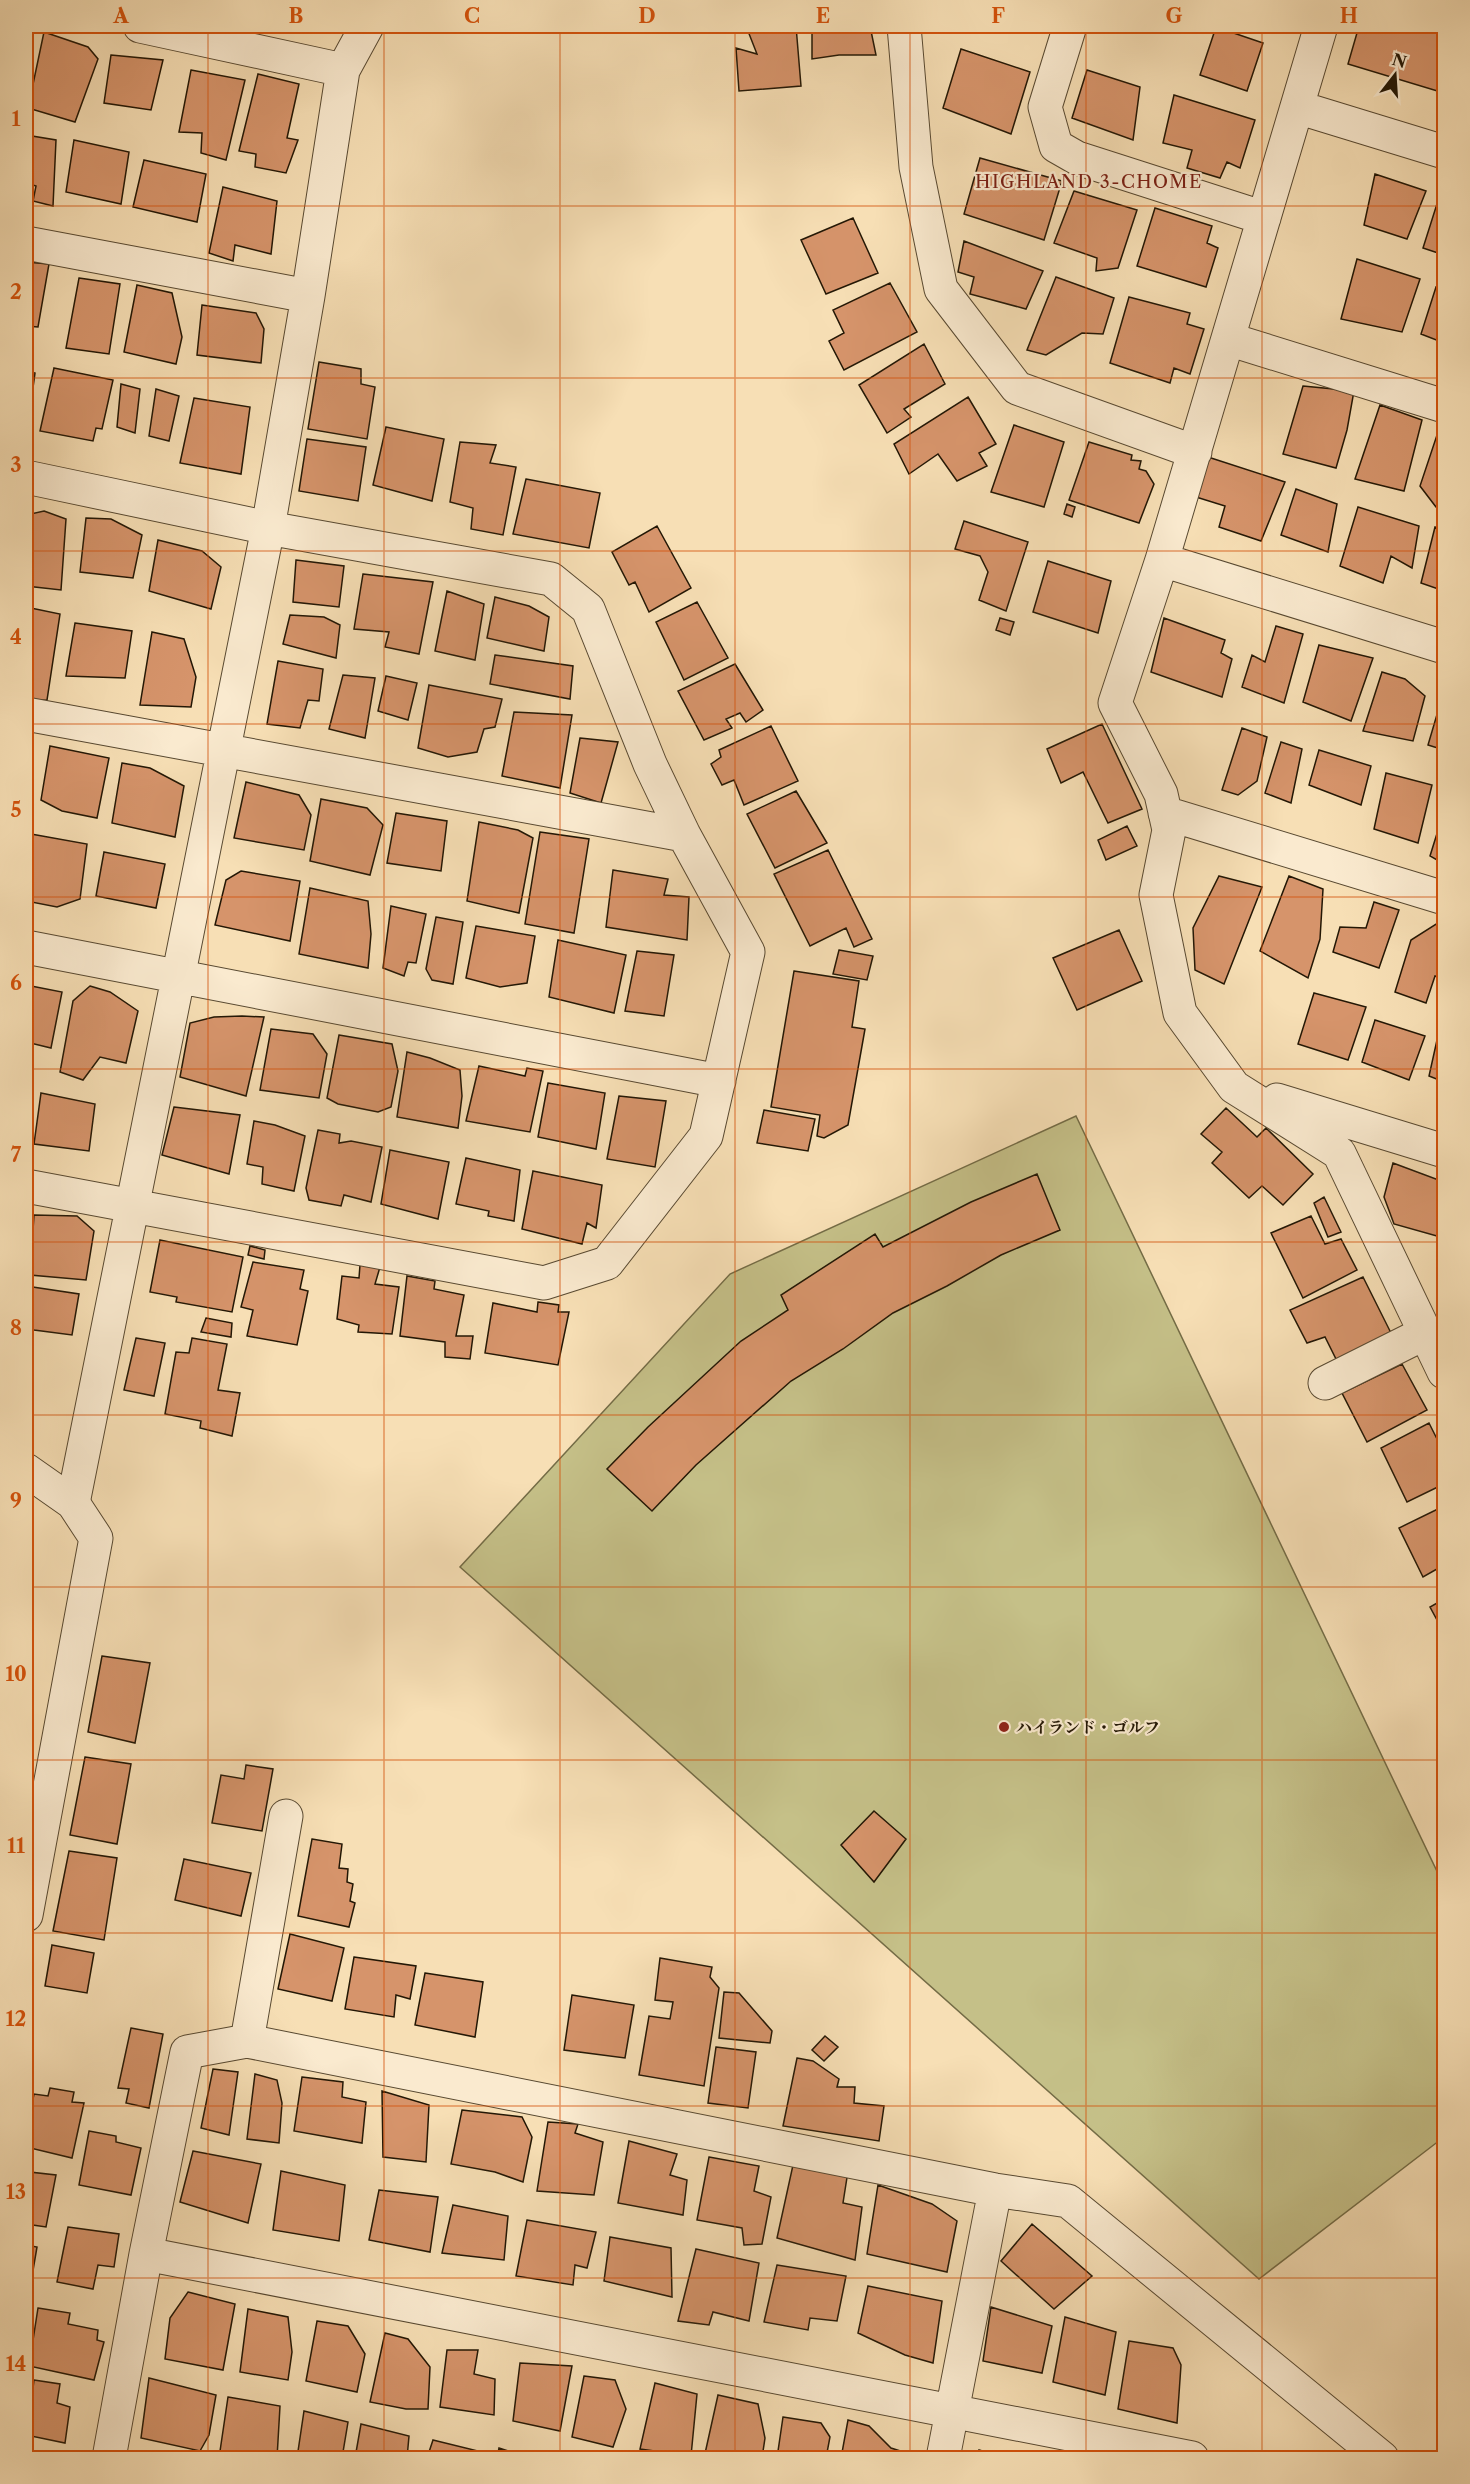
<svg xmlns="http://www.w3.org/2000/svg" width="1470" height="2484" font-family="'Libre Caslon Text','Noto Serif JP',serif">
<rect width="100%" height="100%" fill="#f7dfb5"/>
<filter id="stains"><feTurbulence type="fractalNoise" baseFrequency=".00333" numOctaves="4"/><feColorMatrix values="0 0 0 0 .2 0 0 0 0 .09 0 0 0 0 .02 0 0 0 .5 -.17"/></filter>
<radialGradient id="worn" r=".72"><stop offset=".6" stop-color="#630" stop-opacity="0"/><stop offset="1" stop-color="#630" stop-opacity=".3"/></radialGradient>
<path fill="#c5c088" stroke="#746c46" stroke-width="1.5" d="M1076 1116 1444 1886V2137L1259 2279 460 1567 730 1274Z"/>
<path fill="#d6946b" stroke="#231705" stroke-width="1.5" d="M746 26H796L801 86 739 91 736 48 757 54Z
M812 26H870L876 55H839L812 59Z
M1359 26H1416L1444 34V93L1348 64Z
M1216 27 1263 43 1247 91 1200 75Z
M44 32 88 47 98 59 75 122 28 108Z
M961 49 1030 72 1011 134 943 108Z
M111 55 163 60 151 110 104 103Z
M191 70 245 80 226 160 201 153 202 133 179 132Z
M1087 70 1140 87 1133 140 1072 118Z
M258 74 299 84 287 138 298 140 286 173 255 167 256 154 239 151Z
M1174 95 1255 120 1240 168 1227 162 1220 178 1187 168 1192 150 1163 143Z
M26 135 56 140 53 206 33 201 36 186 26 183Z
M74 140 129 152 121 204 66 192Z
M980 158 1062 181 1044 240 964 214Z
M144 160 206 174 197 222 133 207Z
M1375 174 1426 191 1407 239 1364 225Z
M223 187 277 201 271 254 235 245 233 261 209 253Z
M1442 188 1444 189V255L1423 248Z
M1074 191 1137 210 1118 268 1096 271 1097 258 1054 243Z
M1155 208 1212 226 1207 243 1218 248 1206 287 1137 266Z
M853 218 878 273 826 294 801 240Z
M964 241 1043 271 1026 309 970 294 974 277 958 272Z
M1357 259 1420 279 1402 332 1341 319Z
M26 262 49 264 38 327 26 326Z
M1056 277 1114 298 1103 334 1082 333 1046 355 1027 350Z
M79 278 120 284 109 354 66 348Z
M890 283 917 332 844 370 829 341 844 333 833 310Z
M137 285 172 293 182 337 176 364 124 352Z
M1436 287 1444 290V343L1421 334Z
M1129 297 1190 313 1187 324 1204 329 1190 374 1174 368 1170 383 1110 363Z
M202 305 256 313 264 329 261 363 197 355Z
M924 344 945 384 904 409 911 417 887 433 859 385Z
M319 362 361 369V384L375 387 367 439 308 429Z
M54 368 113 380 102 429 96 428 93 441 40 431Z
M26 371 35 373 28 424 26 423Z
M121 384 140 389 135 433 117 427Z
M1303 386 1354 391 1347 430 1336 468 1283 454Z
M156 389 179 396 169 441 149 436Z
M968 397 996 444 979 453 987 466 957 481 938 454 909 474 894 444Z
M194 398 250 407 241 474 180 463Z
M1380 405 1422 420 1404 491 1355 479Z
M1014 425 1064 442 1044 507 991 492Z
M386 427 444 439 432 501 373 485Z
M1438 432 1444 433V508L1436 507 1420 486Z
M307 439 366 447 358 501 299 491Z
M460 442 496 445 490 463 516 467 503 535 471 529 473 508 450 502Z
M1089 442 1132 455 1131 460 1141 461 1139 469 1146 471 1154 484 1139 523 1069 500Z
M1208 457 1285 482 1261 541 1219 527 1225 506 1196 497Z
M526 479 600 493 589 548 513 534Z
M1296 489 1337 504 1328 552 1281 535Z
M1067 504 1075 507 1072 517 1064 514Z
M1358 507 1419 526 1412 568 1391 556 1383 583 1340 566Z
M44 511 66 519 61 590 26 586V515Z
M86 518 111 519 142 535 133 578 80 572Z
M964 521 1028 542 1006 611 979 600 988 572 980 556 955 549Z
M657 526 691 588 649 612 635 582 629 585 612 552Z
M1435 527 1444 530V591L1421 583Z
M158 540 202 551 221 567 211 609 149 591Z
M296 560 344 566 339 607 293 602Z
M1048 561 1111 581 1098 633 1033 612Z
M363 574 433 582 419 654 385 647 389 632 354 629Z
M447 591 484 604 475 660 435 651Z
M495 597 529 606 549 617 544 651 487 638Z
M697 602 728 658 684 680 656 622Z
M26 607 60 614 47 700 28 701 26 697Z
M290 615 324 617 340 625 336 658 283 644Z
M1000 618 1014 622 1010 635 996 630Z
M1164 618 1225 640 1221 653 1232 659 1222 697 1151 672Z
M75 623 132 631 125 678 66 676Z
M1276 626 1303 634 1284 703 1242 687 1252 655 1265 662Z
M152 632 184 639 196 677 191 707 140 705Z
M1319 645 1373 658 1351 721 1303 702Z
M495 655 573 666 570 699 490 684Z
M278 661 323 669 319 701 308 700 300 728 267 724Z
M735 664 763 710 746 722 740 713 726 719 732 728 704 740 678 691Z
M1382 672 1405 679 1425 696 1413 741 1363 731Z
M343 675 375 678 365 738 329 729Z
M386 676 417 683 408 720 378 711Z
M429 685 502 699 495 727 484 729 477 752 448 757 418 748Z
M1438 711 1444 714V750L1428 745Z
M514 712 572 715 560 788 502 776Z
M1102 724 1142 809 1108 823 1083 772 1061 783 1047 749Z
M771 726 798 781 744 805 734 780 722 785 711 764 721 757 719 750Z
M1242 728 1267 737 1257 781 1238 795 1222 790Z
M580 738 618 742 601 803 570 793Z
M26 739 31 742 26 778Z
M1281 742 1302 749 1291 803 1265 793Z
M50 746 109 758 97 818 62 811 41 800Z
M1319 750 1371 766 1361 805 1309 785Z
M122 763 150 768 184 786 175 837 112 823Z
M1386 773 1432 785 1418 843 1374 829Z
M246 782 299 795 311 815 304 850 234 838Z
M796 791 827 843 775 868 747 814Z
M321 799 367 808 383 825 370 875 310 861Z
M1444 811V864L1430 856Z
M396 813 447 821 441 871 387 863Z
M479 822 518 830 533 838 519 913 467 901Z
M1127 826 1137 846 1106 860 1098 840Z
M540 832 589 839 574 933 525 924Z
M31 834 87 844 80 899 57 907 26 901V859Z
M828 850 872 939 854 947 846 928 810 946 774 874Z
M104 852 165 864 156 908 96 896Z
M613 870 668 879 664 895 689 897 687 940 606 927Z
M241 871 300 881 290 941 215 925 226 880Z
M1219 876 1262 887 1224 984 1195 970 1193 928Z
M1289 876 1323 889 1320 939 1308 978 1260 951Z
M310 888 368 901 371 934 368 968 299 954Z
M1374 902 1399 910 1379 968 1333 952 1340 927 1366 928Z
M391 906 426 914 416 963 408 962 404 976 383 968Z
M436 917 463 922 453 984 432 980 426 969Z
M1444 919V979L1435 976 1426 1003 1395 992 1411 940Z
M476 926 535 936 527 983 500 987 466 978Z
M1119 930 1142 981 1077 1010 1053 958Z
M558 940 626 955 614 1013 549 997Z
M839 950 873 956 867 980 833 974Z
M637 951 674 955 664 1016 625 1011Z
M794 971 859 981 852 1027 865 1029 848 1125 824 1138 817 1136 820 1115 771 1107Z
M26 985 62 992 51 1048 26 1042Z
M90 986 110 992 138 1011 126 1063 100 1057 83 1080 60 1072 73 1001Z
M1314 993 1366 1007 1348 1060 1298 1044Z
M242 1016 264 1017 246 1096 180 1077 190 1023 214 1017Z
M1375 1020 1425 1036 1409 1080 1362 1062Z
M271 1029 313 1034 327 1054 319 1098 260 1090Z
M1439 1031 1444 1032V1082L1429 1076Z
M339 1035 392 1044 398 1071 391 1107 378 1112 338 1104 327 1098Z
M407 1052 430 1058 460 1070 462 1096 458 1128 397 1117Z
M479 1066 525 1076 527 1068 543 1071 530 1132 466 1121Z
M548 1083 605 1093 596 1149 538 1137Z
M41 1093 95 1104 89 1151 34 1144Z
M619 1096 666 1101 655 1167 607 1159Z
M174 1107 240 1115 229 1174 162 1155Z
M1226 1108 1257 1137 1266 1128 1313 1174 1283 1205 1262 1186 1249 1198 1212 1163 1222 1152 1201 1134Z
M764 1110 815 1119 808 1151 757 1143Z
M254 1121 275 1125 305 1136 294 1191 262 1184 263 1167 247 1164Z
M318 1130 340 1134 339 1143 351 1141 382 1147 371 1202 344 1195 341 1206 309 1200 306 1188Z
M390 1150 449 1162 438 1219 381 1204Z
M466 1158 520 1170 514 1221 488 1216 489 1211 456 1204Z
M1393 1163 1444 1182V1238L1394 1224 1384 1197Z
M533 1171 602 1185 596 1228 587 1223 582 1244 522 1229Z
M1037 1174 1060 1230 1001 1255 947 1286 893 1313 843 1349 791 1381 696 1465 652 1511 607 1469 648 1427 741 1341 788 1310 781 1295 875 1234 883 1247 971 1202Z
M1324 1197 1341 1232 1328 1237 1314 1203Z
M34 1215 77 1216 94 1231 86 1280 30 1275Z
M1311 1216 1325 1244 1341 1239 1357 1270 1303 1298 1271 1233Z
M160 1240 243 1257 232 1312 176 1302 177 1297 150 1292Z
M250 1246 265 1250 264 1259 248 1255Z
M253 1262 304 1270 300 1289 308 1291 297 1345 247 1336 253 1310 241 1307Z
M360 1265 380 1267 375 1284 399 1287 392 1334 358 1332 359 1325 337 1319 342 1276 359 1278Z
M407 1276 435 1281 434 1289 464 1295 456 1336H473L470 1359 445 1357V1342L400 1336Z
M1363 1277 1395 1341 1339 1365 1325 1337 1307 1343 1290 1310Z
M26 1286 79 1294 72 1335 34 1330 26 1325Z
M538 1302 559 1305 558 1312H569L558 1365 485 1353 493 1303 537 1312Z
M206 1318 232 1323 231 1337 201 1332Z
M136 1338 165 1343 154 1396 124 1390Z
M192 1338 227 1344 218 1390 240 1393 232 1436 200 1428 201 1421 165 1414 176 1352 189 1353Z
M1402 1364 1427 1410 1367 1442 1342 1393Z
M1429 1423 1444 1453V1484L1407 1502 1381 1448Z
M1444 1506V1565L1423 1577 1399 1528Z
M1444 1599V1633L1430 1607Z
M102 1656 150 1663 135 1743 88 1732Z
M85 1757 131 1764 117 1844 70 1835Z
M246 1765 273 1769 262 1831 212 1823 221 1775 244 1779Z
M874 1811 906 1839 874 1882 841 1845Z
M312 1839 342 1844 339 1868 348 1869 347 1882 353 1884 350 1901 355 1903 349 1927 298 1916Z
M69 1851 117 1858 104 1940 53 1931Z
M184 1859 251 1873 241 1916 175 1900Z
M290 1934 344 1948 332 2001 278 1989Z
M52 1945 94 1953 87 1993 45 1986Z
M354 1957 416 1966 410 1999 396 1995 394 2017 345 2009Z
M660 1958 712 1967 710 1977 719 1988 704 2086 639 2075 649 2016 670 2019 673 2002 655 2000Z
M425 1973 483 1982 475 2037 415 2025Z
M724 1992 739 1993 772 2031 770 2043 719 2038Z
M572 1995 634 2005 625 2058 564 2050Z
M131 2028 163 2034 149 2108 126 2103 129 2089 118 2088Z
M825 2036 838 2047 824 2061 812 2050Z
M716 2047 756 2052 748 2108 708 2103Z
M797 2058 813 2061 839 2079 837 2087H855L854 2103 884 2106 879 2141 783 2126Z
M213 2069 238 2072 229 2135 201 2128Z
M255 2074 277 2080 282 2103 279 2143 247 2139Z
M302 2077 343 2082 342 2097 366 2102 362 2143 294 2131Z
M50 2088 74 2092 72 2102 84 2103 72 2158 26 2147V2103L32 2104 34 2094 48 2096Z
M382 2091 429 2105 426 2162 383 2157Z
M462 2110 522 2117 532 2137 523 2182 495 2172 451 2164Z
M548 2122 578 2124 575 2133 603 2142 594 2195 537 2191Z
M89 2131 116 2136V2142L141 2148 131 2195 79 2185Z
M629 2141 677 2154 670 2175 687 2180 683 2215 618 2203Z
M193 2151 261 2164 248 2223 180 2202Z
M709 2157 759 2166 754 2191 771 2197 762 2244 744 2245 742 2228 697 2220Z
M793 2165 848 2171 843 2203 862 2207 855 2260 777 2238Z
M26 2166 32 2167 30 2172 56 2175 46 2227 26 2224Z
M281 2171 345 2185 339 2241 273 2230Z
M878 2185 932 2204 957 2221 947 2272 867 2254Z
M379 2190 438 2197 430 2252 369 2240Z
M453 2205 508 2216 504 2260 442 2253Z
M527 2220 596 2232 587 2268 575 2265 573 2285 516 2276Z
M1032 2224 1092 2276 1054 2309 1001 2261Z
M68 2227 119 2234 114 2267 98 2265 93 2289 57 2282Z
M610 2237 671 2248 672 2297 604 2281Z
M26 2245 37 2247 29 2294 26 2292Z
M696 2249 759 2263 749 2321 713 2312 709 2325 678 2321Z
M777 2265 846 2276 837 2321 810 2318 808 2330 764 2322Z
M868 2286 942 2301 933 2363 905 2355 858 2333Z
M188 2292 235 2304 223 2370 165 2359 170 2318Z
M991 2307 1052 2326 1042 2373 983 2361Z
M38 2308 70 2313 68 2324 98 2330 97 2340 104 2342 94 2380 29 2366Z
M248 2309 288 2317 292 2352 288 2380 240 2372Z
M1065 2317 1116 2332 1105 2395 1053 2382Z
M317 2321 348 2326 365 2354 357 2392 306 2381Z
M385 2333 408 2339 430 2367 428 2409H406L370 2402Z
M1129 2341 1173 2348 1181 2365 1177 2423 1118 2409Z
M447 2350H478L474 2374 495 2379 494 2415 440 2407Z
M520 2363 572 2366 560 2431 513 2421Z
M584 2376 615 2380 626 2409 613 2447 572 2437Z
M149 2378 216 2395 209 2435 200 2451 141 2438Z
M34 2380 60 2384 57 2403 70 2407 65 2443 26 2435V2386L33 2388Z
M655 2383 697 2394 691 2456 640 2449Z
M718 2395 758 2404 765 2438 762 2458H704Z
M228 2397 280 2406 277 2458H219Z
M304 2411 348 2422 342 2458H297Z
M783 2417 821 2423 830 2437 826 2458H777Z
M848 2420 869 2426 891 2448 913 2455 912 2458H841Z
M361 2424 409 2436 407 2458H355Z
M433 2440 478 2451 477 2458H427Z
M499 2448 531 2458H497Z
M979 2450 1007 2458H976Z"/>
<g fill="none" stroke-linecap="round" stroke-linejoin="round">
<defs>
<path id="minor" d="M140 26 343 70
M904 26 916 167 941 289 1017 388 1195 452
M1070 26 1045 107 1056 146 1077 158 1264 218
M1321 26 1162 560 1115 703 1161 794 1169 830 1156 895 1180 1013 1234 1087 1339 1153 1444 1372
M1297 107 1444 152
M26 243 308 296
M1228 339 1444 406
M26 477 268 528 551 579 588 609 650 764 684 835 748 952 706 1136 607 1263 544 1283 26 1186
M1162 560 1444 647
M26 714 684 835
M1165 813 1444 898
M26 947 719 1081
M1277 1100 1444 1151
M1325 1383 1425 1333
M73 1503 268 528 308 296 343 70 367 26
M247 2041 995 2190 1068 2201 1382 2458
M146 2254 1192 2458
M109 2458 146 2254 187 2052 247 2041 286 1816
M943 2458 995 2190"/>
<path id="tertiary" d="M26 1470 73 1503 96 1538 26 1915"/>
</defs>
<use href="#minor" stroke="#584931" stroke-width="35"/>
<use href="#tertiary" stroke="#584931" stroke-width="35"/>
<use href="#minor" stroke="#faeacf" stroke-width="33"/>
<use href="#tertiary" stroke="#faeacf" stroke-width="33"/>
</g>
<path fill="none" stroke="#d4520b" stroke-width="1.5" stroke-opacity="0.55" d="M208 26V2458M384 26V2458M560 26V2458M735 26V2458M910 26V2458M1086 26V2458M1262 26V2458M26 206H1444M26 378H1444M26 551H1444M26 724H1444M26 897H1444M26 1069H1444M26 1242H1444M26 1415H1444M26 1587H1444M26 1760H1444M26 1933H1444M26 2106H1444M26 2278H1444"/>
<circle fill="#8f2418" stroke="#faeacf" stroke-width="2" cx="1004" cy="1727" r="6"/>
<g text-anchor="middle" stroke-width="4.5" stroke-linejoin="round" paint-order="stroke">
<g font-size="16" font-weight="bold" fill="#231705" stroke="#faeacf" text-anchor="start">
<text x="1016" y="1733">ハイランド・ゴルフ</text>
</g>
<g font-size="18" letter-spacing="1.5" fill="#7a1f14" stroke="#faeacf">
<text x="1089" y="188">HIGHLAND 3-CHOME</text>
</g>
</g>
<rect width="1470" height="2484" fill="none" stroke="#f7dfb5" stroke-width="66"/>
<g transform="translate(1395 75) rotate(17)" stroke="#faeacf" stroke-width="4.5" paint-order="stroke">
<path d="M0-4.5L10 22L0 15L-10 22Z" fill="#231705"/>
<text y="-9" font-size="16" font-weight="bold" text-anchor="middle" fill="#231705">N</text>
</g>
<rect x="33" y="33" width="1404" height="2418" fill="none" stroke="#d4520b" stroke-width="2"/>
<g font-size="20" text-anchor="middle" font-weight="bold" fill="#d4520b">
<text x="121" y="23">A</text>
<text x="296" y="23">B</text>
<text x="472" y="23">C</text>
<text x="647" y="23">D</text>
<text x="823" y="23">E</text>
<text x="998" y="23">F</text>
<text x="1174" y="23">G</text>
<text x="1349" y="23">H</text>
<text x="16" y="126">1</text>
<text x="16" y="299">2</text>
<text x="16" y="472">3</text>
<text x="16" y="644">4</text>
<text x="16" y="817">5</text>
<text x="16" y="990">6</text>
<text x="16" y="1162">7</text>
<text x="16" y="1335">8</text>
<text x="16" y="1508">9</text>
<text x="16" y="1681">10</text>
<text x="16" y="1853">11</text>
<text x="16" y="2026">12</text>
<text x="16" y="2199">13</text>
<text x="16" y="2371">14</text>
</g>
<rect width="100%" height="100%" filter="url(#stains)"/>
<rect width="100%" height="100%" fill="url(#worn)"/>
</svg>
